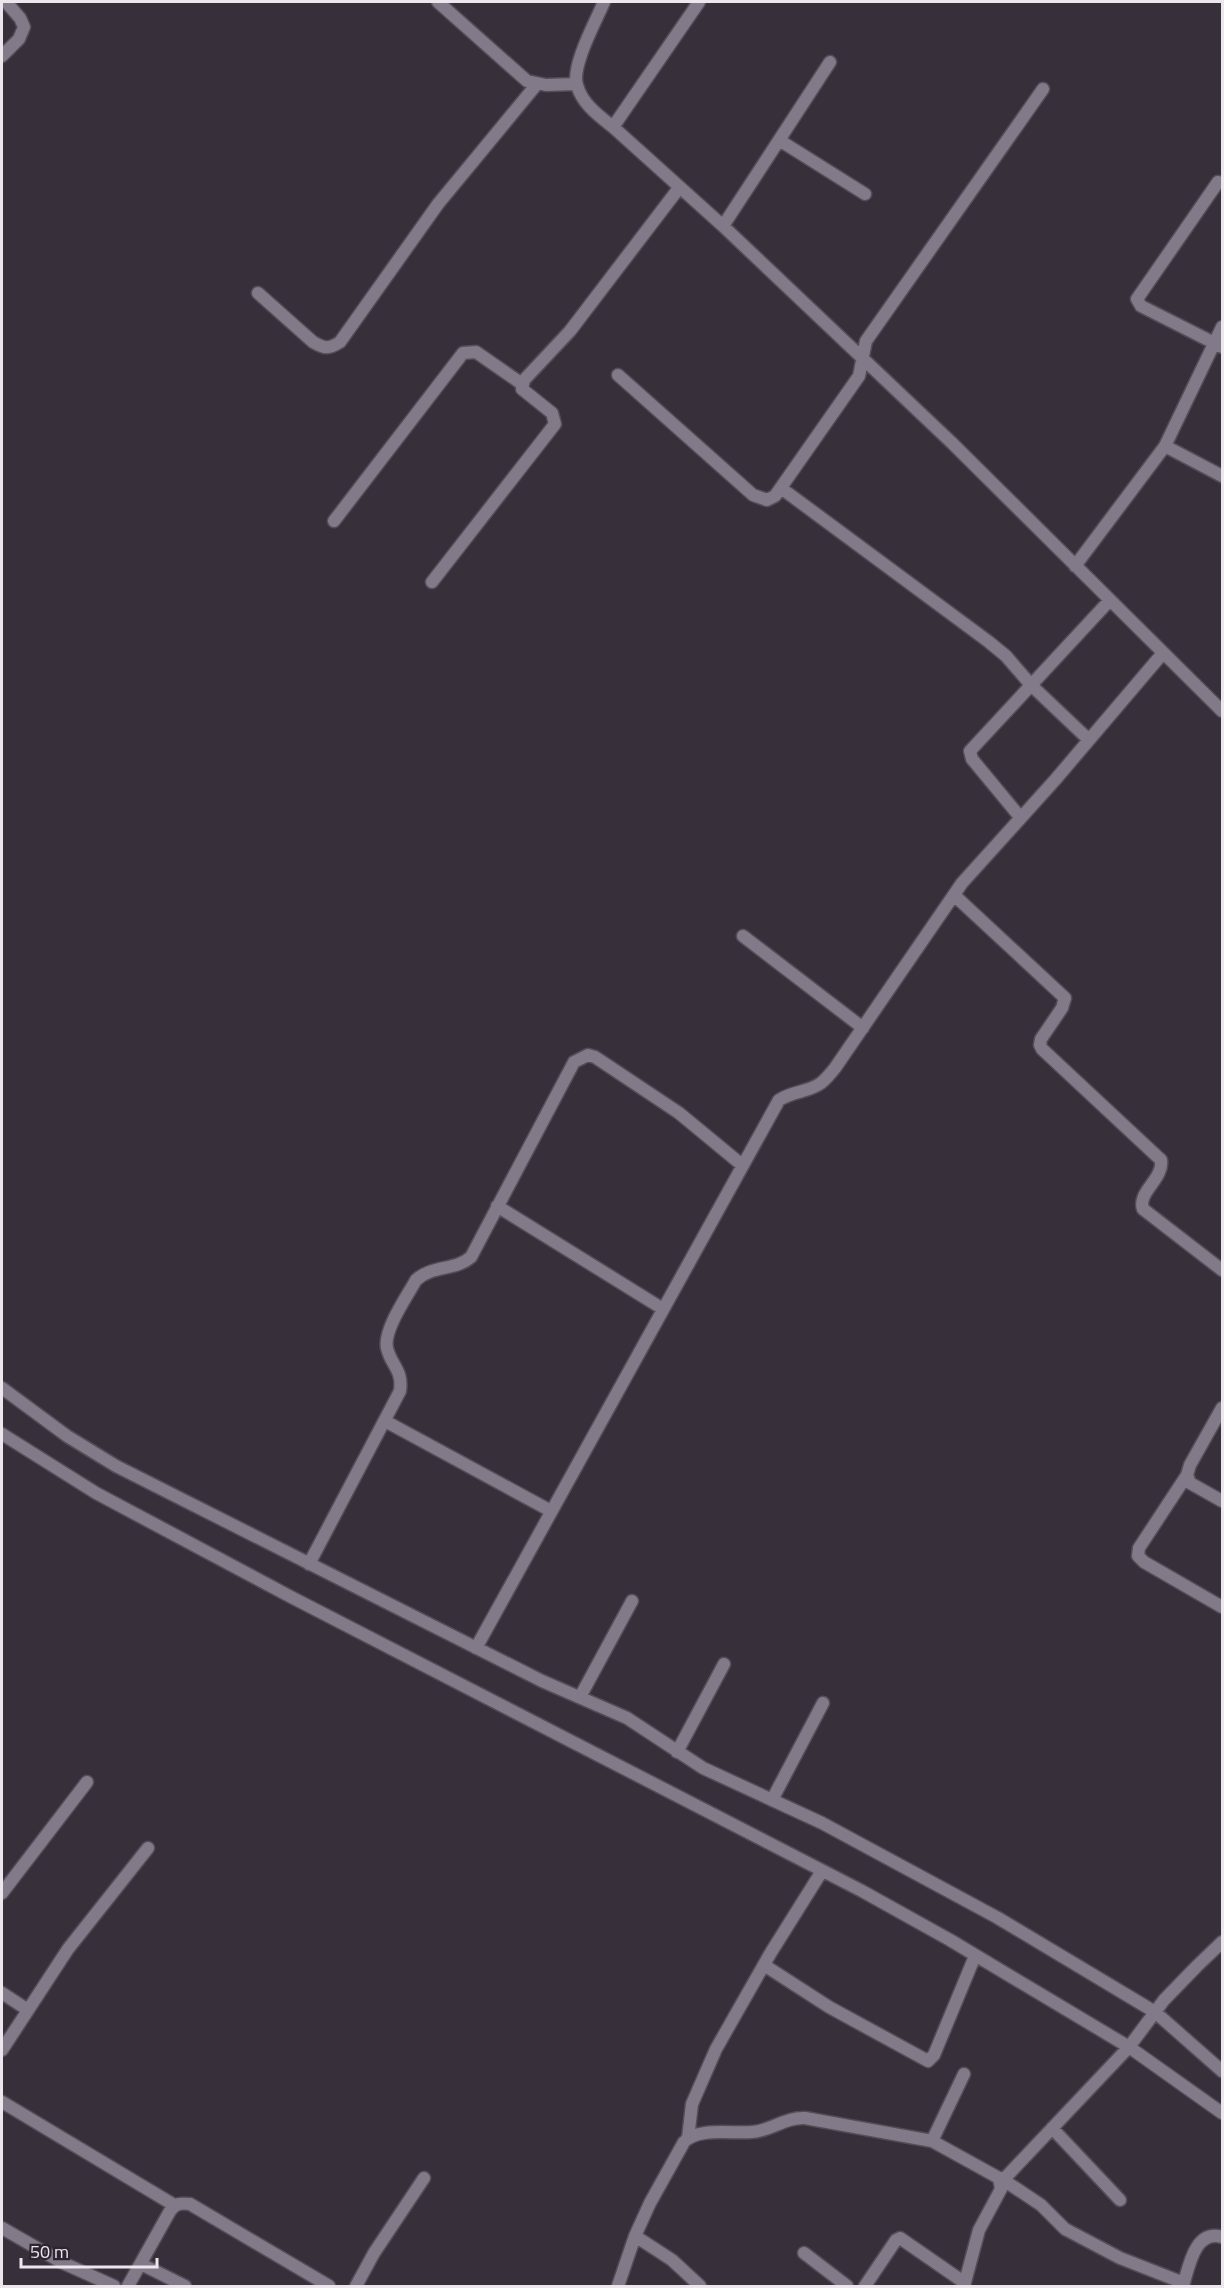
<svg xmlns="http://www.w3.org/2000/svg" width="1224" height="2288" font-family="'Titillium Web',sans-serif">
<rect width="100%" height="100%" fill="#372f39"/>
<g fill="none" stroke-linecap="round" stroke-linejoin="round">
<defs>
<path id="street" d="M438 2 527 81 546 85 576 84
M604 2C596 21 571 66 577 85 582 104 599 116 613 127L723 226 952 443 1222 711
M2 56 19 39 24 27 20 18 6 2
M613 127 699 2
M779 140 865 194
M1218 182 1137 299 1141 306 1222 347
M723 226 830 62
M258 293 313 342C325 349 329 349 340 342L438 204 537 84
M618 375 753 495 767 500 775 496 859 376 866 341 1043 89
M1165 446 1222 476
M781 488 989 642 1006 656 1031 685 1089 740
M334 521 463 353 476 352 522 384
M1075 566 1165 446 1222 327
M432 582 555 424 552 413 522 389 524 380 570 331 679 188
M1020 817 972 759 970 751 1110 600
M954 895 1065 998 1062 1008 1041 1039 1040 1045 1042 1049 1161 1160C1164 1179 1137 1192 1143 1209L1222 1270
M743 936 863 1028
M497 1206 663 1309
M2 1388 67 1436 116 1466 542 1681 627 1718 703 1768 822 1823 998 1918 1155 2012 1222 2071
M1222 1408 1190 1465 1187 1475 1190 1483 1222 1501
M385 1421 551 1511
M2 1434 96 1493 293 1598 862 1891 950 1940 1129 2047 1222 2113
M1187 1475 1139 1548 1138 1556 1144 1562 1222 1607
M309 1564 400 1391C403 1369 391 1366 387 1348 383 1330 408 1295 416 1280 432 1265 455 1271 471 1257L574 1062 588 1055 595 1057 679 1113 742 1165
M476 1648 779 1100C793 1091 809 1092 821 1083 826 1079 831 1073 835 1068L962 883 1055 780 1163 653
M580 1697 632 1601
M677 1752 724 1664
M772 1800 823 1703
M2 1893 87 1782
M764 1965 829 2007 928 2061 934 2055 975 1956
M2 1993 28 2010
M2 2050 68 1949 148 1848
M2 2102 174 2205
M1052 2128 1120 2200
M688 2138 692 2104 716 2049 770 1954 822 1871
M932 2141 964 2074
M1002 2179 1041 2205 1065 2229 1120 2258 1184 2283
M2 2228 63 2263 114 2286
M635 2236 672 2260 700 2286
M804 2253 847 2286
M141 2264 185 2286
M128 2286 170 2211C176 2203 180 2203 190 2204L329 2286
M356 2286 374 2253 424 2178
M618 2286 635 2236 650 2203 684 2142C698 2127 732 2134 752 2132 771 2131 785 2117 805 2118L932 2141 999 2178H1005L1129 2047 1164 2000 1197 1966 1222 1942
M865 2286 896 2240 900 2238 965 2283
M964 2286 979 2230 1001 2189 999 2178
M1183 2286C1189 2266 1195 2229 1222 2237"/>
</defs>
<use href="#street" stroke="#544c56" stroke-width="15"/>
<use href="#street" stroke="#827a88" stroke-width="12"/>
</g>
<rect width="1224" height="2288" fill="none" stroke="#ece7ed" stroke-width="6"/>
<path d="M21 2258v9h136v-9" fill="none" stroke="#ece7ed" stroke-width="3"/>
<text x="30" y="2258" font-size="18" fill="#ece7ed" stroke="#2d252f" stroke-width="4.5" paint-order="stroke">50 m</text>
</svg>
